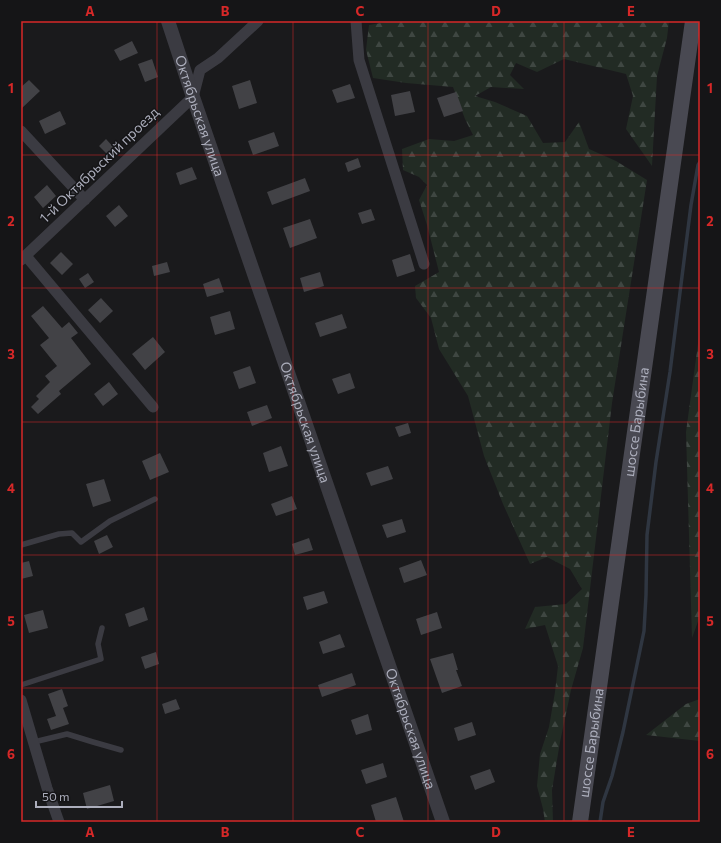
<svg xmlns="http://www.w3.org/2000/svg" width="721" height="843" font-family="Commissioner,sans-serif">
<defs>
<pattern id="forest-firs" width="22" height="20" patternUnits="userSpaceOnUse"><rect width="22" height="20" fill="#222b24"/><path d="M5 1l3.5 6h-7zM16 11l3.5 6h-7z" fill="#3f4742"/></pattern>
</defs>
<rect width="100%" height="100%" fill="#1a1a1c"/>
<path fill="url(#forest-firs)" d="M392 21H669L667 38 657 76 652 166 626 129 633 96 626 74 564 59 537 72 516 63 510 75 524 89 491 87 475 96 495 102 527 116 543 143 565 142 579 122 589 149 616 161 647 180 612 403 583 648 571 690 560 742 552 790 553 822H545L543 809 537 786 540 754 549 727 555 692 558 666 545 625 525 629 535 607 566 604 582 589 570 569 547 557 530 564 503 504 484 456 468 396 439 349 431 318 416 298 415 286 439 272 427 225 419 200 427 185 419 177 403 170 402 149 429 139 454 141 473 135 465 119 453 87 406 83 373 78 366 50 369 25Z
M700 329V616L692 638 686 432Z
M700 699V741L646 735 686 704Z"/>
<g fill="none" stroke-linecap="round" stroke-linejoin="round">
<path stroke="#2f3641" stroke-width="3.5" d="M600 822 603 802 612 776 623 732 644 631 646 595 647 535 656 462 670 372 691 205 698 165 700 162"/>
</g>
<path fill="#424246" d="M132 41 138 53 120 61 114 50Z
M152 59 158 77 145 82 138 64Z
M29 80 40 91 21 109V87Z
M250 80 257 103 239 109 232 86Z
M350 84 355 98 337 103 332 90Z
M410 91 415 112 395 116 391 95Z
M456 92 463 111 444 117 437 98Z
M60 111 66 124 45 134 39 121Z
M274 132 279 146 253 155 248 141Z
M106 139 116 150 109 156 99 146Z
M358 158 361 167 348 172 345 163Z
M192 167 197 179 180 185 176 173Z
M305 178 310 191 272 205 267 192Z
M47 185 56 196 43 208 34 197Z
M119 205 128 216 115 227 106 216Z
M371 209 375 220 362 224 358 213Z
M310 219 317 238 290 248 283 228Z
M61 252 73 264 62 275 50 263Z
M410 254 415 271 397 277 392 260Z
M167 262 170 272 154 276 152 266Z
M320 272 324 286 304 292 300 278Z
M88 273 94 282 85 288 79 279Z
M219 278 224 292 207 297 203 284Z
M101 298 113 311 100 323 88 310Z
M43 306 62 328 69 322 78 333 71 338 91 364 59 391 61 394 38 414 31 407 39 399 36 396 50 382 45 376 57 366 40 345 49 338 31 316Z
M230 311 235 329 215 335 210 317Z
M342 314 347 328 320 337 315 323Z
M153 337 165 352 145 370 132 354Z
M250 366 256 383 239 389 233 372Z
M350 373 355 388 338 394 332 379Z
M109 382 118 394 103 406 94 394Z
M267 405 272 418 252 426 247 412Z
M408 423 411 433 399 437 395 427Z
M281 446 288 466 269 472 263 453Z
M160 453 169 472 150 480 142 461Z
M388 466 393 479 371 486 366 473Z
M104 479 111 501 93 507 86 484Z
M292 496 297 509 276 516 271 504Z
M402 519 406 532 387 538 382 525Z
M107 535 113 547 99 554 94 541Z
M309 538 313 550 295 555 292 544Z
M421 560 427 575 404 583 399 568Z
M29 561 33 576 21 579V563Z
M324 591 328 603 307 610 303 597Z
M144 607 148 620 129 627 125 614Z
M43 610 48 628 29 633 24 615Z
M437 612 442 628 421 635 416 619Z
M340 634 345 647 323 654 319 642Z
M156 652 159 664 145 669 141 657Z
M453 653 458 670H456L462 686 442 693 430 659Z
M352 673 356 685 322 697 318 685Z
M62 689 68 706 63 708 69 724 51 730 47 719 56 716 48 694Z
M176 699 180 709 165 714 162 704Z
M368 714 372 730 356 735 351 720Z
M472 722 476 735 458 741 454 728Z
M383 763 387 777 366 784 361 770Z
M490 769 495 782 475 790 470 776Z
M110 785 114 801 87 809 83 793Z
M396 797 404 822H376L371 805Z"/>
<g fill="none" stroke-linecap="round" stroke-linejoin="round">
<path stroke="#3b3b42" stroke-width="5.5" d="M21 545 59 534 72 533 81 542 110 521 155 499
M21 685 101 659 98 644 102 628
M34 742 67 734 93 742 121 750"/>
<path stroke="#3b3b42" stroke-width="11" d="M356 21 359 60 424 264
M21 131 85 200
M26 256 153 407
M21 260 193 97 200 70 218 58 258 21
M21 700 47 788 59 822"/>
<path stroke="#3b3b42" stroke-width="14" id="s1" d="M168 21 193 97 443 822"/>
<path stroke="#494952" stroke-width="16" id="s2" d="M580 822 693 21"/>
</g>
<path fill="none" stroke="#d62828" stroke-width="1" stroke-opacity="0.55" d="M157 21V822M293 21V822M428 21V822M564 21V822M21 155H700M21 288H700M21 422H700M21 555H700M21 688H700"/>
<g text-anchor="middle" stroke-width="3" stroke-linejoin="round" paint-order="stroke">
<g font-size="14" fill="#acaebc" stroke="#151517">
<text dy="5" stroke="none"><textPath href="#s1" startOffset="100">Октябрьская улица</textPath></text>
<text transform="translate(99 165) rotate(-44)" y="5">1-й Октябрьский проезд</text>
<text dy="5" stroke="none"><textPath href="#s1" startOffset="424">Октябрьская улица</textPath></text>
<text dy="5" stroke="none"><textPath href="#s2" startOffset="404">шоссе Барыбина</textPath></text>
<text dy="5" stroke="none"><textPath href="#s1" startOffset="748">Октябрьская улица</textPath></text>
<text dy="5" stroke="none"><textPath href="#s2" startOffset="80">шоссе Барыбина</textPath></text>
</g>
</g>
<rect width="721" height="843" fill="none" stroke="#151517" stroke-width="44"/>
<path d="M36 801v6h86v-6" fill="none" stroke="#acaebc" stroke-width="2"/>
<text x="42" y="801" font-size="12" fill="#acaebc" stroke="#151517" stroke-width="3" paint-order="stroke">50 m</text>
<rect x="22" y="22" width="677" height="799" fill="none" stroke="#d62828" stroke-width="1.5"/>
<g font-size="13" text-anchor="middle" font-weight="bold" fill="#d62828">
<text x="90" y="16">A</text>
<text x="225" y="16">B</text>
<text x="360" y="16">C</text>
<text x="496" y="16">D</text>
<text x="631" y="16">E</text>
<text x="11" y="93">1</text>
<text x="710" y="93">1</text>
<text x="11" y="226">2</text>
<text x="710" y="226">2</text>
<text x="11" y="359">3</text>
<text x="710" y="359">3</text>
<text x="11" y="493">4</text>
<text x="710" y="493">4</text>
<text x="11" y="626">5</text>
<text x="710" y="626">5</text>
<text x="11" y="759">6</text>
<text x="710" y="759">6</text>
<text x="90" y="837">A</text>
<text x="225" y="837">B</text>
<text x="360" y="837">C</text>
<text x="496" y="837">D</text>
<text x="631" y="837">E</text>
</g>
</svg>
